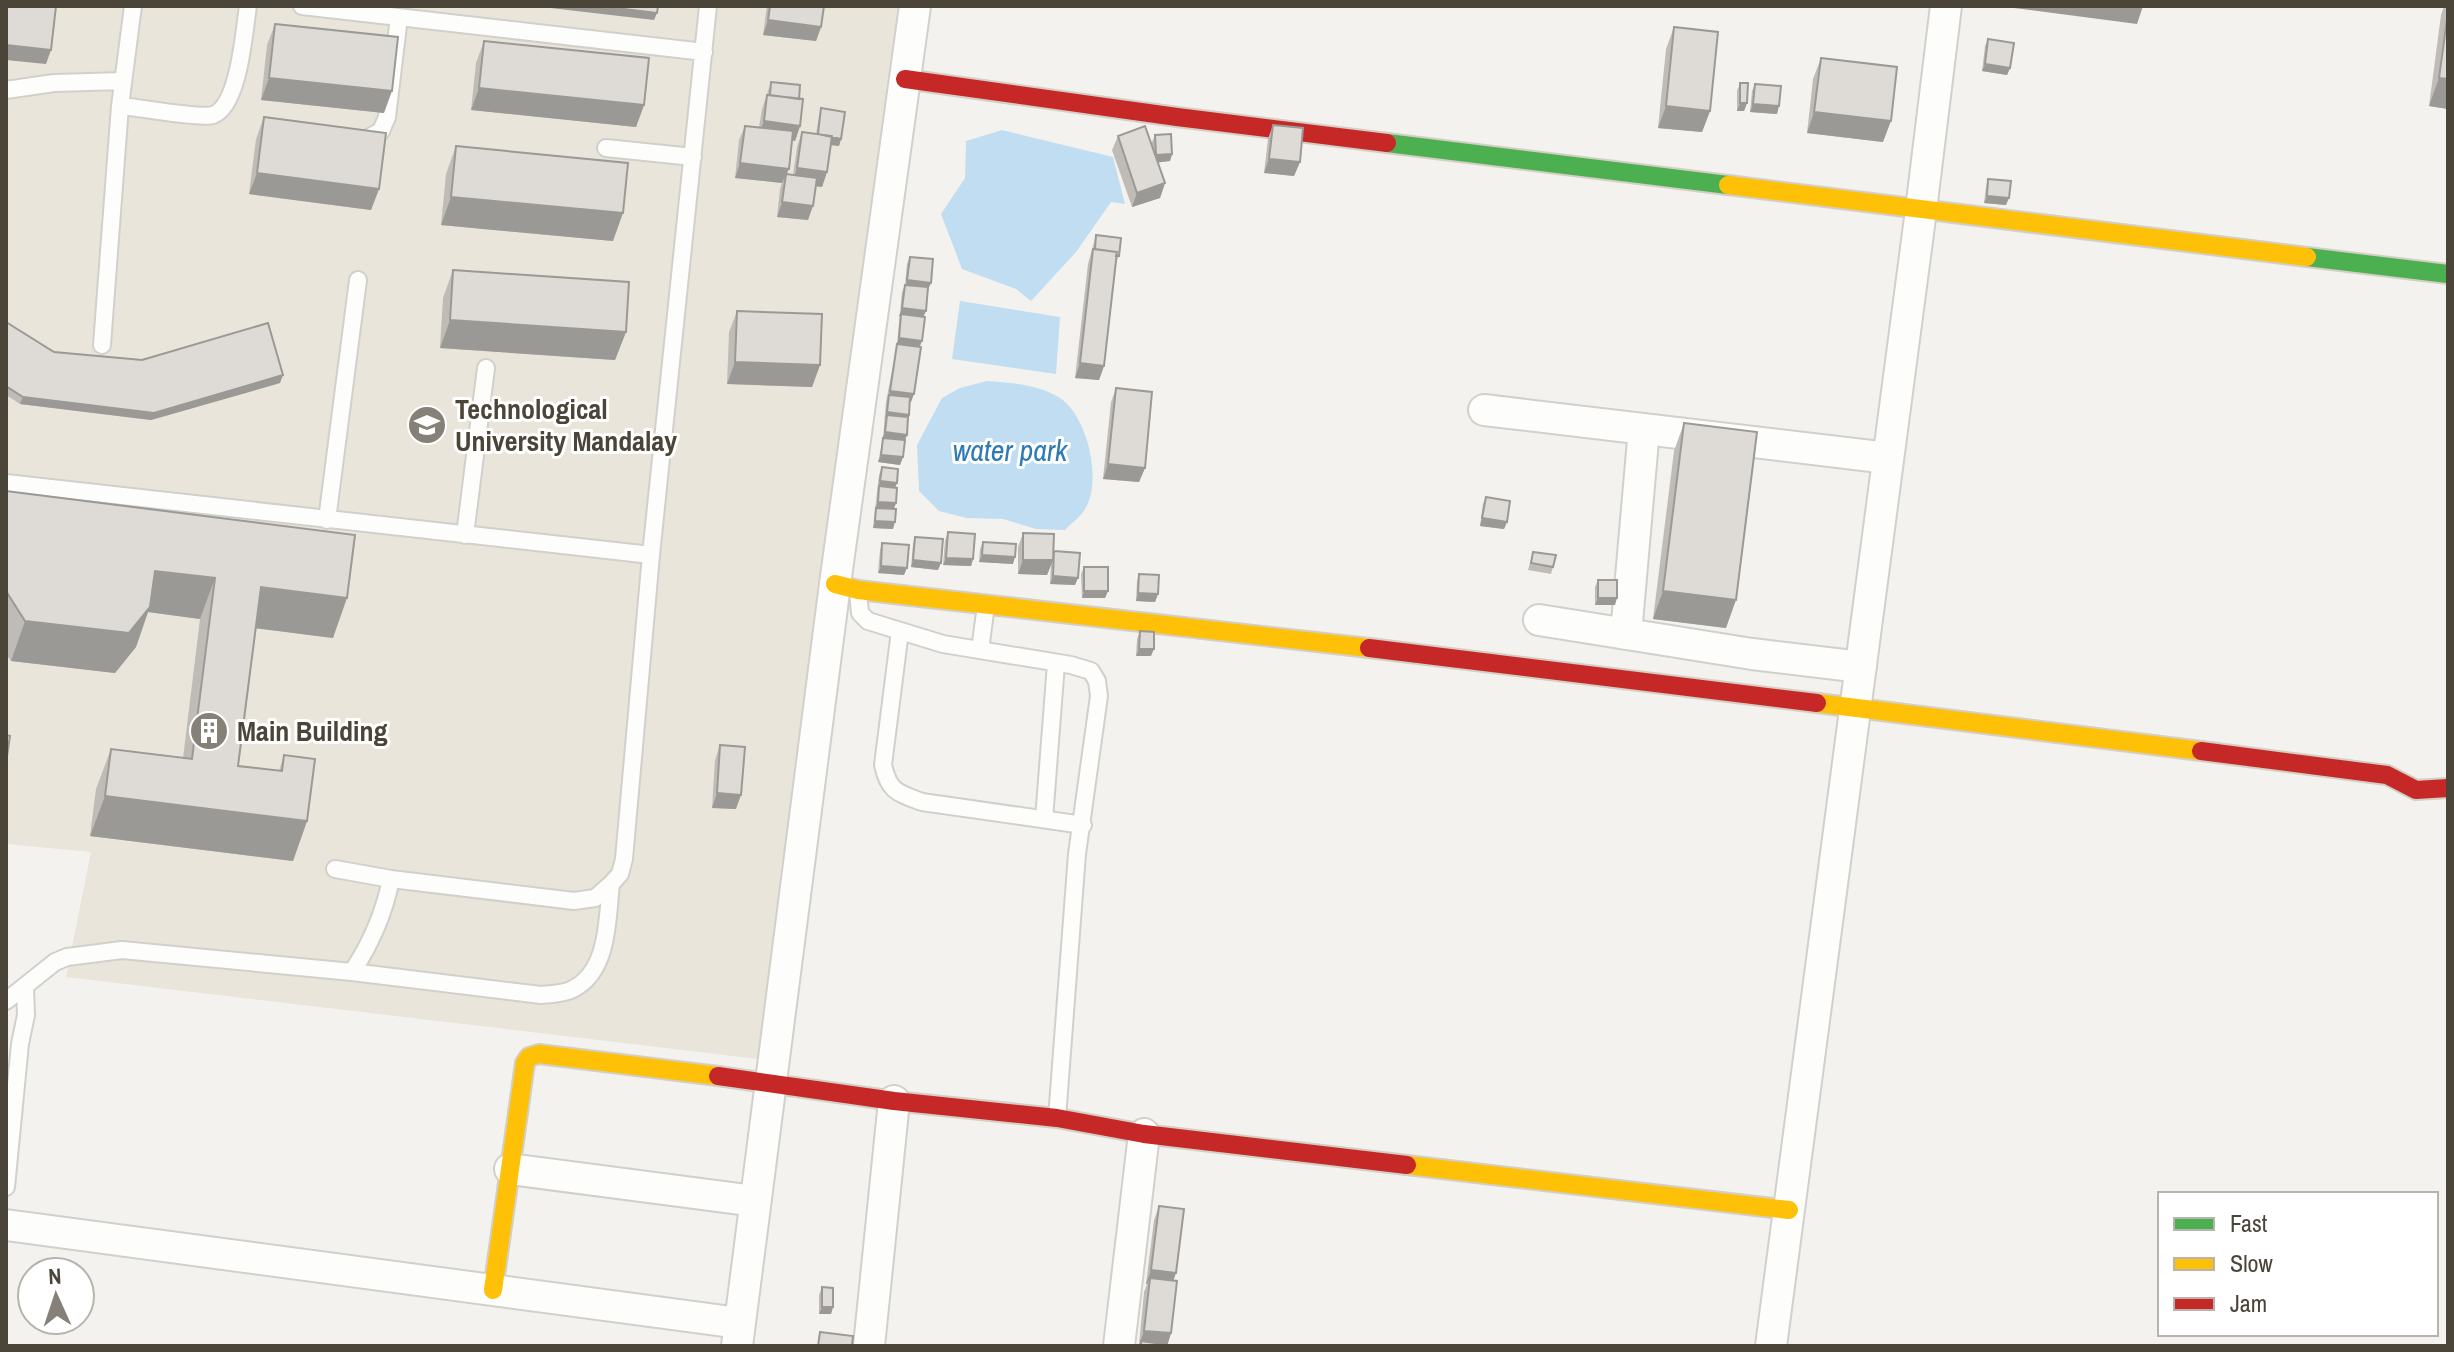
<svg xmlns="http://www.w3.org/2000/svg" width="2454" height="1352" font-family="'Archivo Narrow',sans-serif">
<rect width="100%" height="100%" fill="#f4f2ee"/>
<path fill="#eae5da" d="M6 6H902L767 1060 66 977 91 852 6 844Z"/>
<path fill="#c0ddf1" d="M1002 130 1113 157 1125 204 1111 202 1076 252 1031 301 1016 289 962 269 941 214 965 178 966 141Z
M960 301 1060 317 1056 374 952 359Z
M987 381C1011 383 1038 384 1060 398 1088 416 1104 485 1083 512 1078 519 1070 524 1065 530L1036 529 1003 519 967 518 939 511 919 491 917 445 942 398 960 388Z"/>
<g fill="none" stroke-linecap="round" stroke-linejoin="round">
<defs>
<path id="lane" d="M302 6 704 52
M6 90 54 83 123 81
M120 106C137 107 200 119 213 115 239 106 244 32 248 6
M362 141 381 131 387 117 399 17
M606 148 693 157
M102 345 120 106 133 6
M6 483 651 555
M327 520 358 280
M465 535 486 368
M858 592 860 613 868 621 943 644 1071 665 1091 671 1097 681 1099 696 1077 854 1057 1118
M900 631 883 765C889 792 898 793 922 802L1083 825
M980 650 986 605
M1044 819 1056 664
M335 869 391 879 574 901 595 898 611 884 620 874 624 859 651 555 708 6
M352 972C372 942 384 914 391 879
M6 1001 55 962 67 957 122 950 352 972 541 995C551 994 564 994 573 989 609 971 607 919 611 884
M6 1187 20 1044 26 1015 25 988"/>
<path id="street" d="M1484 410 1888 458
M1539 620 1752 654 1861 667
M1626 634 1644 429
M510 1169 755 1201
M6 1225 739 1323
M737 1346 835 584 915 6
M869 1346 894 1101
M1119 1346 1144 1134
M1771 1346 1920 218 1946 6"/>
<path id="fast" d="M1387 143 1728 185
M2307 257 2448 274"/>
<path id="slow" d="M1728 185 2307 257
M835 584 858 590 1369 648
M1817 703 2201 751
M1407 1165 1789 1210
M493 1290 525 1063 529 1057 539 1054 718 1076"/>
<path id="jam" d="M905 79 1177 117 1387 143
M1369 648 1817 703
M2201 751 2387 775 2416 790 2448 788
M718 1076 894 1101 1057 1118 1144 1134 1407 1165"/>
</defs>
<use href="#lane" stroke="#d2d0cb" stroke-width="20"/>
<use href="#street" stroke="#d2d0cb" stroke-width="34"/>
<use href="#fast" stroke="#d3cfc5" stroke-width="22"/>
<use href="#slow" stroke="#d3cfc5" stroke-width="22"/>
<use href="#jam" stroke="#d3cfc5" stroke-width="22"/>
<use href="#lane" stroke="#fdfdfc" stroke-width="16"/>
<use href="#street" stroke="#fdfdfc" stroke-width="30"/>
<use href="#fast" stroke="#4caf50" stroke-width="18"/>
<use href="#slow" stroke="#ffc107" stroke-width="18"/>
<use href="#jam" stroke="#c62828" stroke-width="18"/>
</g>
<path fill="#bfbcb8" d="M767 6H824L821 27 816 41 763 35Z
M2444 6H2448V109L2429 106 2441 15Z
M275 24 384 113 261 100 267 45Z
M1674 27 1710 111 1702 132 1658 128 1666 49Z
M1988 39 2010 68 2007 75 1982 71 1985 46Z
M484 41 644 105 636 127 471 110 476 63Z
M1821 58 1883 142 1807 133 1813 79Z
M771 82 799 99 800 126 795 141 792 140 787 175H793L797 147 802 132 816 134 819 116 821 108 841 139 839 146 831 145 827 172 822 187 816 186 808 220 777 217 780 189 782 183 735 178 739 140 745 126 759 127 762 109Z
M1740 83 1747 103 1744 111H1737V91Z
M1755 84 1777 114 1750 112 1752 91Z
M264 117 379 189 371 210 249 194 256 139Z
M1273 125 1300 162 1294 176 1264 173 1268 139Z
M1155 135 1172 154 1170 161 1158 162 1165 183 1160 198 1132 207 1112 150 1118 136 1152 147V142Z
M456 146 613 241 441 225 446 174Z
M1988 179 2006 205 1984 203 1986 187Z
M1096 235 1119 256 1115 263 1104 366 1099 380 1075 378 1088 264Z
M910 257 928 290 923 317 922 341 920 346 911 402H910L907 435 905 440 903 457 900 465 878 462 883 439 886 402 897 345 902 292 905 285 907 264Z
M453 270 626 332 615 360 440 348 443 298Z
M737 311 820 365 812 387 727 384 729 332Z
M6 322 54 352 280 383 151 420 20 404 6 395Z
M1116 388 1145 468 1139 482 1103 479 1111 402Z
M1684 423 1726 628 1653 619 1674 451Z
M882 467 897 483 895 488 896 503 894 509 893 529 873 528 879 475Z
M6 491 355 535 333 638 255 628 238 766 279 771 284 755 307 821 293 861 90 836 96 789 111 749 183 758 200 619 148 612 136 647 115 673 11 661 6 654Z
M1486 497 1507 522 1504 529 1480 526 1483 504Z
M948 532 973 559 971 566 943 565 945 540Z
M1023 533 1053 555 1054 551 1075 585 1050 584 1051 565 1047 575 1018 574V547Z
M915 537 938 570 911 567 913 544Z
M983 542 1013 564 979 562 980 549Z
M882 543 904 575 878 573 880 550Z
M1533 552 1553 567 1551 574 1528 570Z
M1084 567 1108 591 1105 598H1082L1081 574Z
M1139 574 1158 594 1155 602 1136 601 1137 581Z
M1598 580 1615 605H1595V587Z
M1140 631 1151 656H1136L1137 639Z
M720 745 736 809 712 808 715 760Z
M1159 1206 1176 1273 1173 1280 1171 1333 1167 1346H1140L1139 1345 1144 1292 1147 1284H1146L1154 1220Z
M822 1287 833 1307 831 1314H819V1295Z"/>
<path fill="#9b9996" d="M533 6H599L657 13 654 20Z
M2015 6H2143L2137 24 2014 8Z
M768 20 821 27 816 41 763 35Z
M6 45 51 50 46 64 6 60Z
M1985 64 2010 68 2007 75 1982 71Z
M269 78 392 91 384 113 261 100Z
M2439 78 2448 79V109L2429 106Z
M479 88 644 105 636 127 471 110Z
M1740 103H1747L1744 111H1737Z
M1753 104 1779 106 1777 114 1750 112Z
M1666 106 1710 111 1702 132 1658 128Z
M1814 112 1891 121 1883 142 1807 133Z
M764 121 800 126 795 141 758 136Z
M818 136 841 139 839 146 815 143Z
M1172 154 1170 161 1154 163 1156 155Z
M1269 159 1300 162 1294 176 1264 173Z
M740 163 789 169 782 183 735 178Z
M797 168 827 172 822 187 792 183Z
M257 173 379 189 371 210 249 194Z
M1165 183 1160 198 1132 207 1137 193Z
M1987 196 2009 198 2006 205 1984 203Z
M451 197 623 213 613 241 441 225Z
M782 202 813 206 808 220 777 217Z
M907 280 931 283 928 290 905 288Z
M902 308 926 311 923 318 899 316Z
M450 320 626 332 615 360 440 348Z
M899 338 922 341 919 348 896 345Z
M735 362 820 365 812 387 727 384Z
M1080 363 1104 366 1099 380 1075 378Z
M283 375 280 383 151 420 20 404 23 397Z
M890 391 914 394 911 402 888 399Z
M887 412 909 415 906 422 887 415 884 419Z
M885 432 907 435 904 442 882 439Z
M881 455 903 457 900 465 878 462Z
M1108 464 1145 468 1139 482 1103 479Z
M880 481 897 483 894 490 878 489Z
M878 502 896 503 893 510 875 509Z
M1482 518 1507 522 1504 529 1480 526Z
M875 521 895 522 893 529 873 528Z
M982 555 1015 557 1013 564 979 562Z
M946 558 973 559 971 566 943 565Z
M913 560 941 563 938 570 911 567Z
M1023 560H1053L1047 575 1018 574Z
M881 566 907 568 904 575 878 573Z
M155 571 215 578 200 619 148 612 136 647 115 673 11 661 25 621Z
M1053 576 1078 578 1075 585 1050 584Z
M261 587 347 598 333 638 246 627Z
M1084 591H1108L1105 598H1082Z
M1663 591 1736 600 1726 628 1653 619Z
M1138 593 1158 594 1155 602 1136 601Z
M1598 598H1617L1615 605H1595Z
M1139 649H1154L1151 656H1136Z
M717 793 741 795 736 809 712 808Z
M105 796 307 821 293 861 90 836Z
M1151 1270 1176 1273 1171 1287 1150 1278 1147 1284H1146Z
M822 1307H833L831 1314H819Z
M1144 1331 1171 1333 1167 1346H1147L1141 1341 1140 1345H1139Z"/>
<path fill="#dedbd6" stroke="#9b9996" stroke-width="2" d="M6 6H56L51 50 6 45Z
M599 6H658L657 13Z
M770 6H824L821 27 768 20Z
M2448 12V79L2439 78Z
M275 24 398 37 392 91 269 78Z
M1674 27 1718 32 1710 111 1666 106Z
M1988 39 2014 43 2010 68 1985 64Z
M484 41 649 58 644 105 479 88Z
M1821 58 1897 67 1891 121 1814 112Z
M771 82 800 85 799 99 770 95Z
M1740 83H1748L1747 103H1740Z
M1755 84 1781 86 1779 106 1753 104Z
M767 95 803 99 800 126 764 121Z
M821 108 845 112 841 139 818 134Z
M264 117 386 133 379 189 257 173Z
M1273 125 1303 128 1300 162 1269 159Z
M745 126 793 131 789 169 740 163Z
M1145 126 1165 183 1137 193 1118 136Z
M802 132 832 136 827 172 797 168Z
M1171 134 1172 154 1156 155 1155 135Z
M456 146 628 163 623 213 451 197Z
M786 174 817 178 813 206 782 202Z
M1988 179 2011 181 2009 198 1987 196Z
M1096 235 1121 238 1119 256H1116L1117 252 1095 249Z
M1093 249 1117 252 1104 366 1080 363Z
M910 257 933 259 931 283 907 280Z
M453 270 629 282 626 332 450 320Z
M905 285 928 287 926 311 902 308Z
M737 311 822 314 820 365 735 362Z
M901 314 925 317 922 341 899 338Z
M6 322 54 352 142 360 268 323 283 375 154 413 23 397 6 386Z
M897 344 921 347 914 394 890 391Z
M1116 388 1152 392 1145 468 1108 464Z
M889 395 910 397 909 415 887 412Z
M887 415 908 417 907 435 885 432Z
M1684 423 1757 432 1736 600 1663 591Z
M883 438 905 440 903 457 881 455Z
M882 467 898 469 897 483 880 481Z
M879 486 897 488 896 503 878 502Z
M6 491 355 535 347 598 261 587 238 766 282 771 284 755 315 759 307 821 105 796 111 749 192 759 215 578 155 571 150 607 129 633 25 621 6 591Z
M1486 497 1510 501 1507 522 1482 518Z
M876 508 896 509 895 522 875 521Z
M948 532 975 534 973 559 946 558Z
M1023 533 1054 534 1053 560H1023Z
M915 537 943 539 941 563 913 560Z
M983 542 1016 544 1015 557 982 555Z
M882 543 909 545 907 568 881 566Z
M1054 551 1080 553 1078 578 1053 576Z
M1533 552 1556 555 1553 567 1531 563Z
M1084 567H1108V591H1084Z
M1139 574 1159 575 1158 594 1138 593Z
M1598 580H1617V598H1598Z
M1140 631 1154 632V649H1139Z
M6 735 10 736 6 763Z
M720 745 745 747 741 795 717 793Z
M1159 1206 1184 1209 1176 1273 1151 1270Z
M1150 1278 1177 1281 1171 1333 1144 1331Z
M822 1287 833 1288V1307H822Z
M820 1332 853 1336 852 1346H818Z
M1141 1341 1163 1344V1346H1141Z"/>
<defs>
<symbol id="university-disc" viewBox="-11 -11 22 22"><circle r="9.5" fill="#868178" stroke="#fff"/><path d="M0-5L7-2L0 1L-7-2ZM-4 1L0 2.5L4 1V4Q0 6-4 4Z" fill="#fff"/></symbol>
<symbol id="building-disc" viewBox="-11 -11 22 22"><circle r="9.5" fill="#868178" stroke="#fff"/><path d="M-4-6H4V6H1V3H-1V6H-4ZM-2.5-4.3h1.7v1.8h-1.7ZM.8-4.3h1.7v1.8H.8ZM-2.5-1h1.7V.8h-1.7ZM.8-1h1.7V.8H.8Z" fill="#fff"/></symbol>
</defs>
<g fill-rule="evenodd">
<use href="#university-disc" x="405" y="403" width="44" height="44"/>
<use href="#building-disc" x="187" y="709" width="44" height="44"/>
</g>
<g text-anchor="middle" stroke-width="6" stroke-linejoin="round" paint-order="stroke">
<g font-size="28" font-weight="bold" fill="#4b4439" stroke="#fff" text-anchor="start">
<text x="455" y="419">Technological<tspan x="455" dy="32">University Mandalay</tspan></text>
<text x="237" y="741">Main Building</text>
</g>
<g font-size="30" font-style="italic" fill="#2e7ab2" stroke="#fff">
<text x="1010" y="461">water park</text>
</g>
</g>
<rect width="2454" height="1352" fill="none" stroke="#4b4439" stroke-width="16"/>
<rect x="2158" y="1192" width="280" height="144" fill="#ffffff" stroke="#b7b4b0" stroke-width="2"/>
<rect x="2174" y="1218" width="40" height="12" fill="#4caf50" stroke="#b7b4b0" stroke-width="2"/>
<text x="2230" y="1232" font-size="24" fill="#4b4439">Fast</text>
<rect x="2174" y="1258" width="40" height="12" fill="#ffc107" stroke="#b7b4b0" stroke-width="2"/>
<text x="2230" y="1272" font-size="24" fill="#4b4439">Slow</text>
<rect x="2174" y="1298" width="40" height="12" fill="#c62828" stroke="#b7b4b0" stroke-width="2"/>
<text x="2230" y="1312" font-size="24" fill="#4b4439">Jam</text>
<g transform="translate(56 1296) rotate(357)"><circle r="38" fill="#ffffff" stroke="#b7b4b0" stroke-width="2"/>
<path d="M0-6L14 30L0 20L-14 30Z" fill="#868178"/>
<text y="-12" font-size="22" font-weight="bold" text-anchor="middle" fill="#4b4439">N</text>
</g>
</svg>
